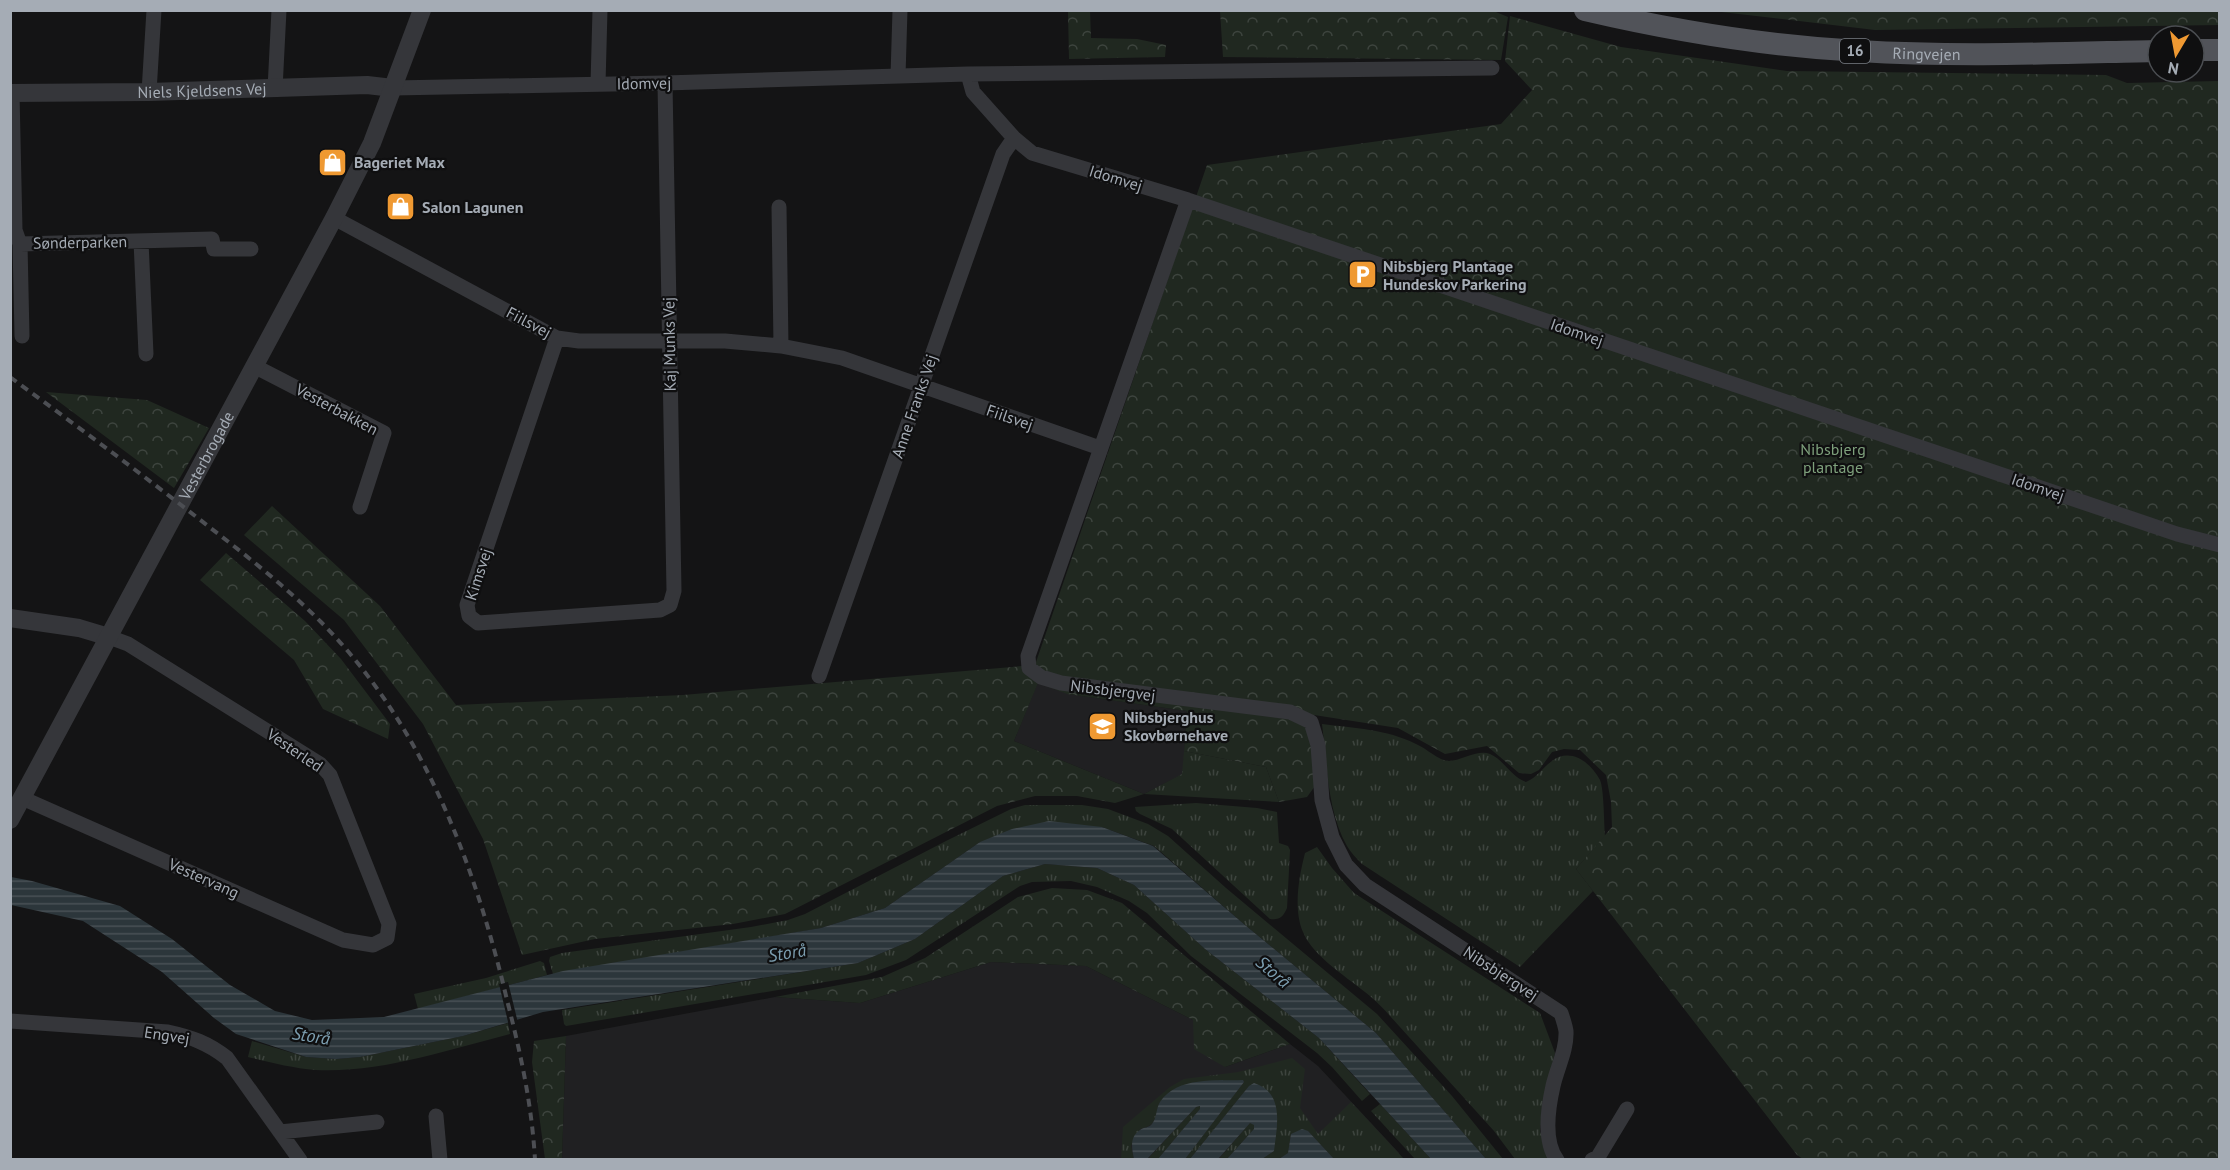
<svg xmlns="http://www.w3.org/2000/svg" width="2230" height="1170" font-family="'PT Sans',sans-serif">
<defs>
<pattern id="grass-tufts" width="24" height="20" patternUnits="userSpaceOnUse" patternTransform="scale(1.5)"><rect width="24" height="20" fill="#202820"/><path d="M3 7l-1-3M5 7V3M7 7l1-3M15 17l-1-3M17 17v-4M19 17l1-3" fill="none" stroke="#3d443e"/></pattern>
<pattern id="forest-crowns" width="20" height="18" patternUnits="userSpaceOnUse" patternTransform="scale(1.5)"><rect width="20" height="18" fill="#202820"/><path d="M2 6a3 3 0 1 1 6 0M12 15a3 3 0 1 1 6 0" fill="none" stroke="#3d443e"/></pattern>
<pattern id="water-rules" width="6" height="5" patternUnits="userSpaceOnUse" patternTransform="scale(1.5)"><rect width="6" height="5" fill="#2c363b"/><path d="M0 2.5h6" fill="none" stroke="#485055"/></pattern>
</defs>
<rect width="100%" height="100%" fill="#141415"/>
<path fill="#202022" d="M1038 682 1068 694 1187 711 1183 774 1144 794 1014 741Z
M991 962 1086 966 1193 1020 1225 1067 1290 1044 1318 1066 1399 1153 1392 1160H562L566 1036 775 997 860 1003Z"/>
<path fill="url(#grass-tufts)" d="M1322 724C1354 728 1386 729 1416 744 1426 748 1439 761 1449 761 1461 761 1478 749 1490 754 1504 760 1510 776 1526 782 1539 777 1546 762 1559 757 1576 751 1592 765 1600 780 1604 789 1604 824 1605 836L1576 869 1593 891 1520 967 1362 864C1357 859 1351 853 1347 846 1327 811 1327 763 1322 724Z
M1184 751 1266 767 1279 802 1144 794 1182 774Z
M1196 803 1257 808 1277 812 1279 843 1288 846 1290 850 1287 908C1283 917 1280 920 1270 919L1172 829 1140 814 1136 811 1135 807Z
M1025 805H1082L1108 809 1148 824 1168 836 1226 888 1377 1014 1452 1096 1503 1159H1486L1376 1033 1245 925 1154 846 1102 827 980 842 885 908 821 928 553 974 549 961 550 957 562 953 751 927 788 920 805 914 946 841 1011 809Z
M1317 847 1332 868 1354 893 1540 1013 1555 1053 1544 1098 1540 1131 1549 1159H1515L1494 1131 1390 1016C1384 1009 1377 1002 1370 996 1350 979 1313 957 1303 932 1293 909 1299 877 1305 853Z
M1045 864 1097 868 1134 885 1205 949 1319 1038 1370 1094 1362 1101 1332 1067 1317 1053 1191 956 1147 913 1129 901 1097 887 1071 881 1032 882 1020 886 906 960 866 975 566 1026 564 1024 562 1010 858 963 915 939 1003 876Z
M540 961 544 963 547 975 418 1009 414 994 486 978Z
M508 1023 510 1034C447 1050 381 1073 316 1070 292 1068 270 1062 248 1057L252 1041 306 1057 336 1059 360 1057 463 1036Z
M1292 1058 1305 1069 1300 1108 1318 1134 1351 1102 1404 1159H1334L1308 1131 1291 1134 1288 1153C1280 1160 1273 1159 1262 1159L1274 1151 1249 1086 1190 1159H1185L1244 1082 1243 1080 1159 1103C1155 1118 1157 1125 1140 1129L1131 1146 1134 1159 1121 1160 1123 1127 1170 1087 1184 1079 1238 1072Z
M1380 1104 1431 1159H1415L1371 1111Z
M1200 1106V1109L1158 1159 1147 1160 1196 1107Z
M1250 1123 1255 1125 1254 1129 1227 1159 1218 1160Z"/>
<path fill="url(#forest-crowns)" d="M1491 10 1508 17 1501 60 1223 57 1220 11Z
M2219 10V25L1875 30 1713 11Z
M1068 11H1090L1091 38 1137 39 1166 45 1165 57 1069 59Z
M1510 16 1621 47 1787 71 2106 75 2127 83 2219 81V1159H1803L1797 1155 1576 869 1612 827 1611 802 1606 775 1580 750 1564 749 1552 752 1539 770 1531 774 1519 773 1487 746 1445 754 1398 728 1314 715 1315 786 1307 797 1279 802 1266 767 1184 751 1187 711 1067 694 1038 683 1014 741 1144 794 1115 803 1077 796H1035L997 806 785 914 733 924 595 939 522 955 483 839 423 724 344 620 244 535 272 506 380 606 456 705 683 695 1035 665 1207 165 1501 124 1532 90 1505 61Z
M46 392 147 400 209 428 174 488Z
M226 553 305 621 341 659 390 724 388 739 323 709 294 660 200 580Z
M1052 888 1087 890 1122 903 1290 1044 1225 1067 1194 1049 1193 1020 1086 966 991 962 860 1003 775 997 882 977 925 958 1018 897Z
M566 1036 562 1159H545L532 1062 534 1041Z"/>
<path fill="url(#water-rules)" d="M1049 821 1102 827 1153 846 1245 925 1376 1033 1486 1159H1431L1319 1038 1205 949 1134 885 1097 868 1045 864 1003 876 915 939 858 963 543 1012 463 1036 360 1057 336 1059 306 1057 236 1034 214 1018 162 972 83 921 11 905V877L32 881 120 906 172 939 230 985 275 1011 312 1020 384 1017 563 971 821 928 885 908 980 842 1012 829Z
M1243 1080 1244 1082 1185 1159H1158L1200 1109V1106L1196 1107 1147 1159H1134C1132 1149 1129 1137 1140 1130 1144 1127 1149 1128 1152 1124 1157 1118 1156 1108 1160 1102 1177 1076 1217 1081 1243 1080Z
M1254 1083C1285 1093 1277 1126 1274 1151L1262 1159H1227L1254 1129V1125L1250 1123 1218 1159H1190L1249 1086Z
M1302 1129 1308 1131 1334 1159H1279L1288 1153 1291 1134Z"/>
<path fill="#141415" d="M508 982 518 1023 509 1026 499 984Z"/>
<g fill="none" stroke-linecap="round" stroke-linejoin="round">
<path stroke="#35363a" stroke-width="15" d="M968 74 973 92 1014 138 1032 153 1188 200 2177 534 2220 545
M898 76 900 10
M598 84 600 10
M393 88 665 83 968 74 1492 68
M275 89 279 10
M149 92 154 10
M12 93 15 230 20 244
M1188 200 1028 656 1029 668 1041 677 1061 683 1290 712 1311 722 1318 745 1322 800 1332 837 1346 865 1365 885 1561 1013C1563 1019 1565 1025 1566 1031 1567 1050 1557 1068 1553 1086 1548 1108 1543 1141 1557 1160
M779 207 781 346
M334 218 557 338 579 341H725L781 346 842 358 1100 448
M141 241 146 354
M22 336 20 244 212 239 214 249H251
M557 338 467 605 469 616 478 623 660 610 670 605 674 591 665 83
M254 366 384 433 360 507
M819 676 1003 154 1014 138
M22 798 343 940 373 945 387 938 389 924 330 775 320 764 128 644 109 637
M10 1021 168 1032C191 1037 208 1043 227 1058L300 1160
M436 1116 440 1160
M280 1132 377 1122
M1592 1160 1598 1157 1627 1109"/>
<g stroke="#35363a" stroke-width="18">
<path id="s1" d="M10 93 149 92 367 85 393 88"/>
<path d="M10 618 79 628 109 637"/>
<path id="s2" d="M10 820 334 218 372 143 422 10"/>
</g>
<g stroke="#515359" stroke-width="22">
<path id="s3" d="M1585 10C1675 31 1766 46 1859 51 1958 57 2058 53 2158 51"/>
<path d="M2194 50H2220"/>
</g>
<path stroke="#4c4e53" stroke-width="4" stroke-dasharray="8 6" stroke-linecap="butt" d="M10 377C77 426 143 475 208 526 247 556 286 587 321 622 424 726 475 864 508 1004 521 1055 532 1106 535 1160"/>
</g>
<defs>
<symbol id="shop-square" viewBox="-11 -11 22 22"><rect x="-9" y="-9" width="18" height="18" rx="4" fill="#ef9932" stroke="#0f0f10"/><path d="M-5-2.5h2.3a2.7 3.5 0 0 1 5.4 0H5L5.5 6h-11ZM-1.5-2.5h3a1.5 2.3 0 0 0-3 0Z" fill="#fff"/></symbol>
<symbol id="parking-square" viewBox="-11 -11 22 22"><rect x="-9" y="-9" width="18" height="18" rx="4" fill="#ef9932" stroke="#0f0f10"/><path d="M-3.5-5.5H1a3.5 3.5 0 0 1 0 7H-1V5.5H-3.5ZM-1-3.4V-.6H.8a1.4 1.4 0 0 0 0-2.8Z" fill="#fff"/></symbol>
<symbol id="school-square" viewBox="-11 -11 22 22"><rect x="-9" y="-9" width="18" height="18" rx="4" fill="#ef9932" stroke="#0f0f10"/><path d="M0-5L7-2L0 1L-7-2ZM-4 1L0 2.5L4 1V4Q0 6-4 4Z" fill="#fff"/></symbol>
</defs>
<g fill-rule="evenodd">
<use href="#shop-square" x="316" y="146" width="33" height="33"/>
<use href="#shop-square" x="384" y="190" width="33" height="33"/>
<use href="#parking-square" x="1346" y="258" width="33" height="33"/>
<use href="#school-square" x="1086" y="710" width="33" height="33"/>
</g>
<g text-anchor="middle" stroke-width="4.5" stroke-linejoin="round" paint-order="stroke">
<rect fill="#0f0f10" stroke="#787d84" stroke-width="1.5" x="1840" y="39" width="30" height="24" rx="4.5"/>
<g font-size="15" font-weight="bold" fill="#a5acb5">
<text x="1855" y="56">16</text>
</g>
<g font-size="16" fill="#a5acb5" stroke="#0f0f10">
<text dy="6" stroke="none"><textPath href="#s3" startOffset="345">Ringvejen</textPath></text>
<text transform="translate(644 83) rotate(-1)" y="6">Idomvej</text>
<text dy="6" stroke="none"><textPath href="#s1" startOffset="192">Niels Kjeldsens Vej</textPath></text>
<text transform="translate(1116 178) rotate(17)" y="6">Idomvej</text>
<text transform="translate(80 242) rotate(-1)" y="6">Sønderparken</text>
<text transform="translate(529 322) rotate(28)" y="6">Fiilsvej</text>
<text transform="translate(1577 332) rotate(19)" y="6">Idomvej</text>
<text transform="translate(669 344) rotate(-91)" y="6">Kaj Munks Vej</text>
<text transform="translate(914 406) rotate(-71)" y="6">Anne Franks Vej</text>
<text transform="translate(337 409) rotate(28)" y="6">Vesterbakken</text>
<text transform="translate(1010 417) rotate(19)" y="6">Fiilsvej</text>
<text dy="6" stroke="none"><textPath href="#s2" startOffset="414">Vesterbrogade</textPath></text>
<text transform="translate(2038 487) rotate(19)" y="6">Idomvej</text>
<text transform="translate(478 574) rotate(-72)" y="6">Kimsvej</text>
<text transform="translate(1113 690) rotate(7)" y="6">Nibsbjergvej</text>
<text transform="translate(295 750) rotate(34)" y="6">Vesterled</text>
<text transform="translate(204 878) rotate(24)" y="6">Vestervang</text>
<text transform="translate(1501 973) rotate(33)" y="6">Nibsbjergvej</text>
<text transform="translate(167 1035) rotate(9)" y="6">Engvej</text>
</g>
<g font-size="16" font-weight="bold" fill="#a5acb5" stroke="#0f0f10" text-anchor="start">
<text x="354" y="168">Bageriet Max</text>
<text x="422" y="213">Salon Lagunen</text>
<text x="1383" y="272">Nibsbjerg Plantage<tspan x="1383" dy="18">Hundeskov Parkering</tspan></text>
<text x="1124" y="723">Nibsbjerghus<tspan x="1124" dy="18">Skovbørnehave</tspan></text>
</g>
<g font-size="16" fill="#7ea07c" stroke="#0f0f10">
<text x="1833" y="455">Nibsbjerg<tspan x="1833" dy="18">plantage</tspan></text>
</g>
<g font-size="18" font-style="italic" fill="#7c9eb0" stroke="#0f0f10">
<text transform="translate(787 953) rotate(-9)" y="6">Storå</text>
<text transform="translate(1273 972) rotate(41)" y="6">Storå</text>
<text transform="translate(311 1036) rotate(9)" y="6">Storå</text>
</g>
</g>
<rect width="2230" height="1170" fill="none" stroke="#a5acb5" stroke-width="24"/>
<g transform="translate(2176 54) rotate(190)"><circle r="28" fill="#0f0f10" stroke="#4b4e52" stroke-width="1.5"/>
<path d="M0-4.5L10 22L0 15L-10 22Z" fill="#ef9932"/>
<text y="-9" font-size="16" font-weight="bold" text-anchor="middle" fill="#a5acb5">N</text>
</g>
</svg>
